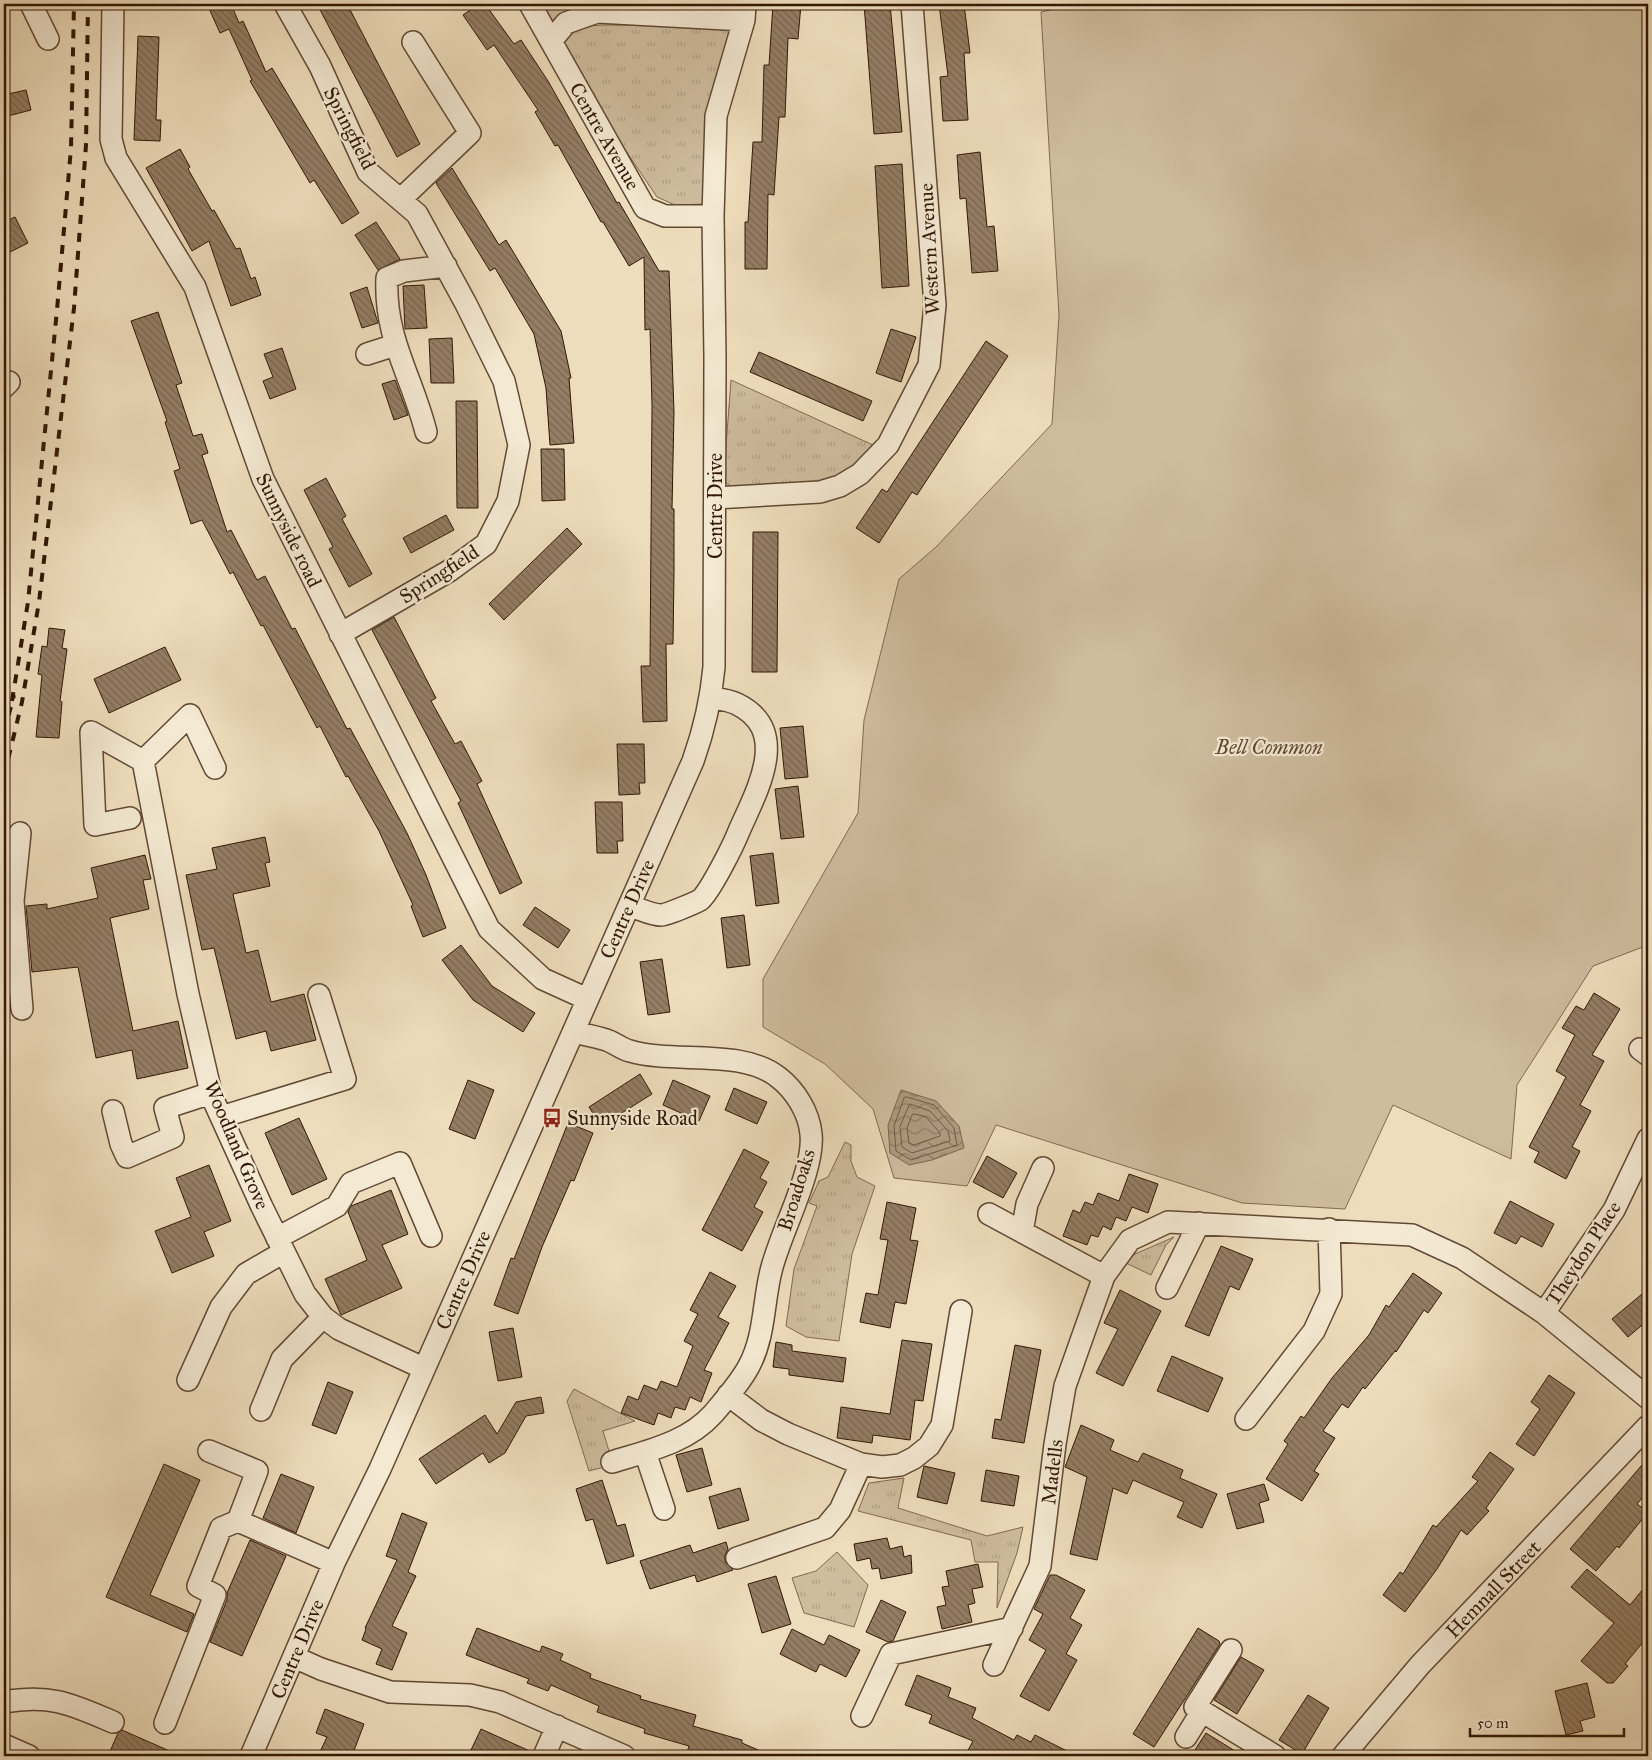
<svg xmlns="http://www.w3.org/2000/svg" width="1652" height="1760" font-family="'IM FELL Great Primer',serif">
<defs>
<pattern id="grass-tufts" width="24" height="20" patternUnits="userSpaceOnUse" patternTransform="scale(1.25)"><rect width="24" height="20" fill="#cebc9d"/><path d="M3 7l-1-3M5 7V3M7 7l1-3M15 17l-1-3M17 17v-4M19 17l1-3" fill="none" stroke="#b1a186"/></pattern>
<pattern id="water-waves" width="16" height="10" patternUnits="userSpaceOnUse" patternTransform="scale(1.25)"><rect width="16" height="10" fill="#ae9a7e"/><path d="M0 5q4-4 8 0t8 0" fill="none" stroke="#8e7d65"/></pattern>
<pattern id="building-back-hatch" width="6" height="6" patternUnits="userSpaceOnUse" patternTransform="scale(1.25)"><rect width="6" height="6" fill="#947e64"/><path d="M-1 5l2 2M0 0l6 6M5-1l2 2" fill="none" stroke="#796650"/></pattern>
</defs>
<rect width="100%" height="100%" fill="#eeddbc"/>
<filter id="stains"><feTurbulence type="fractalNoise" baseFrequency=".004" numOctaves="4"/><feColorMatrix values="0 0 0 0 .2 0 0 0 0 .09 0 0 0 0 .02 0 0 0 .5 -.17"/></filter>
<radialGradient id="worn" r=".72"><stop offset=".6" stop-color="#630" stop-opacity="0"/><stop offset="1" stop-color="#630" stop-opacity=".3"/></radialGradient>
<path fill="url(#grass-tufts)" stroke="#806a51" d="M540 4H734L728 12 710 11 543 28Z
M603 25 731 26 706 117 704 204 675 205 657 197 554 44 574 27Z
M731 380 873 445 851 474 833 484 735 489 726 483 724 473Z
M845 1142 851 1145V1161L857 1177 875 1186 852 1254 839 1341 806 1337 786 1326 794 1269 817 1206 809 1203 819 1181 828 1177Z
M1174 1237 1166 1245 1151 1275 1126 1263 1135 1254Z
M574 1389 635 1421 603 1431 609 1451 604 1455 608 1466 589 1471 567 1401Z
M904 1478 898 1508 987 1536 1023 1527 1017 1553 997 1608 998 1562H975L971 1540 858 1511 869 1483Z
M837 1552 868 1585 854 1627 804 1613 792 1578 816 1571Z"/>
<path fill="#cebc9d" stroke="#806a51" d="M1076 4H1648V945L1593 966 1517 1085 1511 1159 1393 1105 1345 1209 1242 1203 996 1125 967 1186 894 1178 873 1109 825 1064 763 1027V979L858 813 864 720 899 579 936 547 1052 424 1059 315 1041 12Z"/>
<path fill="url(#water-waves)" stroke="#7c664e" d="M901 1090 936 1101 959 1126 964 1148 932 1160 909 1165 890 1153 888 1125Z"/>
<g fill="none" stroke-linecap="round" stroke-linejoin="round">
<path stroke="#705942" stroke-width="1" d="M907 1097 934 1105 954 1128 957 1145 911 1160 896 1151 894 1126 904 1098Z
M910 1104 930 1111 948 1131 950 1141 912 1153 902 1147 900 1127Z
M915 1114 926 1117 940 1133V1136L914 1145 909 1143 907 1128 912 1115Z"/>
</g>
<path fill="url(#building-back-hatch)" stroke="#321805" d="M207 4H231L239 23 243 21 266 72 272 68 359 213 342 224 314 180 310 183 250 81 252 80 229 29 220 33Z
M317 4H347L420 144 397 157Z
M479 4H485L514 44 521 40 548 81 617 203 619 202 659 271H669L674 412 672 509H674V572L673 644H666L667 721 643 722 641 666H650L652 405 650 329 645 330 644 257 629 266 603 222H601L558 145 555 146 535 112 538 110 494 45 487 50 463 15Z
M773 4H801L798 39 788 38 785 117H779L774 195 768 194 767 269H745V222H748L753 142H762L764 65H769Z
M864 4H890L902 132 874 134Z
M939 4H964L970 53H964L968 120 943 121 940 77 948 76Z
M138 36 159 37 156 120H161L160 141 134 140Z
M26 90 31 110 4 117V95Z
M180 149 190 167 188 169 212 211 214 210 236 249 240 248 251 279 255 277 261 295 231 306 209 241 192 251 146 168Z
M980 152 987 227 994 226 998 271 972 273 966 198 960 199 957 155Z
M902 164 909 286 882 288 875 166Z
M452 168 499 245 506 240 561 331 571 378H569L574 443 550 445 546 388 534 334 495 268 490 271 436 183Z
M15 217 28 243 10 252 4 238V222Z
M376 222 400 259 378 270 355 235Z
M424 285 427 328 405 329 403 286Z
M367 287 378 323 362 328 350 293Z
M158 312 182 383 176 385 193 436 202 434 208 453 202 455 227 532 231 530 257 580 265 576 292 629 295 628 347 729 350 728 407 833 426 875 446 928 423 937 411 906 413 905 379 831 348 776 346 777 320 726 317 728 263 625 261 626 233 572 230 574 202 520 191 524 174 471 180 469 165 422 167 421 131 321Z
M891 329 916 337 901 382 876 373Z
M452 338 454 383H431L429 339Z
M986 341 1008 356 917 495 912 492 879 543 856 528 882 489 887 492Z
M282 348 296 389 270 399 263 381 273 377 264 354Z
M759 352 872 401 863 421 750 372Z
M395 380 408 415 394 420 382 384Z
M456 401H477L478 508H457Z
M541 449H564L565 500 542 501Z
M326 478 346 516 342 519 372 574 349 587 329 549 333 547 304 490Z
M446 515 454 530 411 553 403 538Z
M567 528 582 544 504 620 489 604Z
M753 532H778L777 672H752Z
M394 617 436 698 431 701 455 744 461 741 482 781 477 784 522 883 500 894 458 803 461 801 372 630Z
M49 628 65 630 62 648 67 649 60 701 62 702 59 738 36 737 42 675 38 674 42 646 47 647Z
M165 647 181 680 109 713 94 679Z
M803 726 808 777 785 779 780 728Z
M617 744H644L645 783H639L640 794 619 795Z
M798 786 804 837 781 839 775 789Z
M595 802H622L623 841H617L618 853H597Z
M265 837 270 862 265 863 270 886 233 894 246 953 258 950 271 1002 304 994 316 1040 271 1051 266 1031 236 1039 214 948 202 950 186 875 217 869 212 848Z
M773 853 779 903 756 906 750 856Z
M145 855 151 879 143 880 149 909 110 918 133 1031 178 1021 188 1068 137 1079 132 1050 96 1058 78 967 32 972 26 906 47 904V909L98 898 91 868Z
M535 907 570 930 558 948 523 925Z
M744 915 750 965 727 968 721 918Z
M461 945 492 986 535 1013 523 1032 473 1000 442 960Z
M662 959 670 1012 648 1015 640 962Z
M1594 993 1620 1009 1592 1055 1604 1061 1580 1105 1591 1111 1572 1147 1580 1151 1566 1179 1534 1162 1539 1152 1529 1147 1566 1077 1556 1071 1575 1035 1562 1028 1576 1006 1584 1010Z
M640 1074 652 1094 601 1126 589 1107Z
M468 1080 494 1090 475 1139 449 1129Z
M673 1080 710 1096 699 1121 663 1105Z
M734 1088 767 1102 757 1124 725 1110Z
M299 1118 327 1179 292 1195 265 1133Z
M568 1123 593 1133 574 1181 571 1180 542 1247 518 1314 494 1305 511 1258 514 1259Z
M744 1149 769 1162 760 1178 767 1182 754 1207 763 1212 742 1251 702 1230Z
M987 1156 1017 1173 1003 1198 973 1182Z
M209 1165 231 1221 204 1232 214 1256 172 1273 155 1231 191 1217 176 1178Z
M1129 1174 1158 1184 1148 1213 1132 1207 1126 1221 1116 1217 1111 1230 1103 1226 1098 1237 1091 1235 1087 1245 1063 1236 1073 1210 1080 1213 1085 1202 1093 1205 1098 1193 1119 1201Z
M391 1190 408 1234 382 1245 402 1288 341 1315 325 1279 367 1260 348 1212 351 1206Z
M1510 1201 1554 1224 1542 1247 1521 1236 1516 1244 1494 1233Z
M887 1202 916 1208 910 1240 918 1241 906 1304 895 1302 890 1328 860 1322 866 1293 878 1295 888 1240 880 1239Z
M1221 1246 1253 1259 1239 1290 1230 1286 1209 1336 1185 1326Z
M710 1272 736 1286 718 1317 729 1323 704 1370 712 1373 701 1402 690 1397 685 1410 675 1407 671 1418 658 1413 654 1425 621 1413 628 1396 638 1400 644 1385 657 1390 661 1381 677 1387 693 1346 684 1341 698 1314 690 1310Z
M1413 1273 1442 1293 1428 1313 1424 1310 1396 1352 1395 1351 1365 1389 1363 1387 1348 1408 1342 1404 1323 1431 1335 1438 1314 1471 1319 1474 1302 1501 1266 1479 1288 1444 1284 1441 1301 1416 1304 1418 1332 1378 1369 1335 1386 1305 1389 1307Z
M1648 1289V1320L1628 1337 1612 1319Z
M1120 1290 1161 1311 1123 1386 1096 1373 1118 1329 1104 1323Z
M513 1328 522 1377 498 1381 489 1332Z
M902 1340 932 1344 923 1401 915 1400 910 1440 873 1435 872 1443 837 1438 841 1407 890 1414Z
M776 1342 792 1345V1351L846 1358 843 1382 789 1375V1369L773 1367Z
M1015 1345 1041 1350 1024 1443 992 1438 995 1419 1001 1420Z
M1172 1356 1223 1378 1208 1412 1157 1391Z
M1549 1375 1575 1393 1534 1456 1516 1444 1540 1409 1531 1402Z
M328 1382 353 1392 336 1434 312 1425Z
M541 1397 544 1413 526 1416 505 1453 489 1463 483 1453 436 1484 419 1459 485 1415 497 1434 516 1402Z
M1081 1425 1114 1440 1110 1450 1138 1462 1143 1453 1183 1470 1180 1478 1217 1494 1202 1528 1177 1517 1184 1502 1133 1480 1127 1494 1113 1488 1097 1560 1070 1554 1087 1477 1065 1467Z
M702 1448 712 1485 687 1492 676 1455Z
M1490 1452 1514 1469 1486 1508 1489 1511 1467 1535 1461 1530 1437 1569 1405 1612 1383 1595 1400 1572 1403 1574 1433 1525 1436 1527 1478 1481 1472 1477Z
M1648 1458V1491L1637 1504 1648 1512 1619 1548 1617 1546 1596 1571 1570 1549Z
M164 1464 200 1480 150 1595 194 1614 187 1632 106 1597Z
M924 1466 955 1473 947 1504 917 1497Z
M986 1470 1019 1476 1014 1506 981 1501Z
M281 1474 314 1487 296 1533 263 1518Z
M602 1480 617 1526 625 1524 634 1556 607 1564 593 1519 586 1521 576 1489Z
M1264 1484 1269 1500 1259 1503 1264 1522 1237 1529 1227 1494Z
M740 1488 749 1520 718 1529 709 1497Z
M402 1513 427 1523 408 1572 416 1576 392 1626 407 1633 392 1670 376 1664 382 1649 362 1640 366 1629 365 1628 397 1560 386 1556Z
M887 1538 890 1549 902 1546 904 1557 911 1555 912 1573 881 1579 879 1568 872 1569 870 1558 857 1561 854 1544Z
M250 1540 286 1556 242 1656 210 1642 227 1600V1593Z
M726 1542 728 1549 725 1555V1562L733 1570 697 1582 695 1575 650 1589 640 1561 690 1545 693 1553Z
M978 1564 983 1587 972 1589 975 1603 968 1605 972 1622 942 1629 937 1607 946 1605 942 1587 949 1586 946 1571Z
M1587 1569 1630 1605 1648 1583V1636L1625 1664 1628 1666 1613 1683H1607L1581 1661 1614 1623 1571 1587Z
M1050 1575H1056L1085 1590 1070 1618 1082 1625 1066 1654 1077 1660 1049 1711 1020 1696 1046 1650 1029 1640 1043 1614 1034 1609Z
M776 1576 791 1624 762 1633 748 1584Z
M881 1600 906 1612 893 1641 888 1642 866 1632Z
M477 1628 540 1652 542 1646 563 1654 560 1660 591 1674 590 1678 641 1696 640 1699 696 1715 693 1726 742 1740V1743L772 1756H686L689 1746 644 1733 645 1729 597 1712 599 1706 551 1685 548 1691 527 1683 529 1679 466 1655Z
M1198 1628 1219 1641 1220 1644 1154 1747 1133 1734Z
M792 1629 824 1645 829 1635 860 1650 846 1677 820 1664 816 1672 780 1654Z
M1241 1657 1264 1670 1237 1714 1214 1700Z
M917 1675 951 1688 948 1697 976 1708 972 1718 1014 1740 1017 1735 1031 1742 1035 1735 1077 1756H965L973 1741 929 1723 932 1715 905 1705Z
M1587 1683 1595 1717 1580 1721 1583 1731 1566 1735 1555 1691Z
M1308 1695 1329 1708 1302 1754 1279 1740Z
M325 1709 364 1724 352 1756H318L327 1737 316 1733Z
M481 1729 532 1752V1756H484L471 1750Z
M122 1730 181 1756H108L118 1733Z
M1206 1733 1243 1756H1191Z"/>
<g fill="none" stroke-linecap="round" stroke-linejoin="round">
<defs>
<path id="minor" d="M31 4 48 39
M113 4 111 139 116 158 195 287 263 479 489 929 543 979 587 999
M285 4 320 66 368 172 417 214 466 304 504 381 519 445 508 501 486 544 449 571 340 634
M530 4 645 208 665 216H713
M551 41 566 23 597 12 744 20
M401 199 470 133 413 42
M367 354 395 345
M4 387 9 382
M426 432C412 376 384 338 387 278L404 271 446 266
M715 498 820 492 840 486 860 474 888 445 929 365 935 305 912 4
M143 761 188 994 212 1097 262 1207 305 1294 323 1317 339 1329 423 1368
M143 761 190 715 215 768
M130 818 95 825 91 732 143 761
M20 833 13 901 22 1009
M629 906C638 908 651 915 661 915 666 915 695 903 700 900 710 892 734 844 739 831 756 792 792 731 737 704 729 700 719 699 711 698
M573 1032C583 1034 593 1036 603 1039 613 1041 621 1049 630 1051 674 1064 741 1048 778 1077 795 1090 809 1112 811 1134 815 1170 780 1233 771 1271 763 1303 765 1336 749 1366 740 1383 725 1400 713 1414 687 1443 647 1451 612 1462
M1640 1049 1648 1055
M113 1111 121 1144 127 1157 173 1137 165 1108 211 1093
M221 1117 345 1079 319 995
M989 1214 1104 1276
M1022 1232 1027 1204 1043 1168
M277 1238 337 1206 351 1183 400 1163 431 1236
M1167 1288 1199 1223
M1544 1313 1614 1210 1648 1139
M188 1380 221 1307 246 1274 284 1252
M728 1395 761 1420 788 1434 861 1464 882 1467 900 1465 914 1458 929 1446 942 1425 961 1311
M261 1410 282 1359 323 1317
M1246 1419 1314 1331 1331 1294 1329 1229
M209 1451 257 1471 238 1521 334 1563
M645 1452 664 1509
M737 1558 825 1528 840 1510 861 1464
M1231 1650 1195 1707 1275 1756
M294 1657 321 1669 390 1692 470 1695 500 1702 624 1756
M994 1665 1040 1566 1055 1444 1065 1386 1104 1276 1130 1240 1168 1222 1412 1235 1462 1258 1544 1313 1648 1398
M4 1702C51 1694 71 1704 113 1722
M862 1716 891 1654 1012 1628
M165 1723 215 1595 198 1586 221 1528 238 1521
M1186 1737 1202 1711
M4 1745 29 1756
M251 1756 334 1563 380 1469 693 761C704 730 711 700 714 667L715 358 713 216 716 116 744 20 745 4
M544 1756 557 1726
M1343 1756 1420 1665 1648 1426"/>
</defs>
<use href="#minor" stroke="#614933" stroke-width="24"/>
<use href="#minor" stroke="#f4e9d3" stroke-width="21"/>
<path stroke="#321805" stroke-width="4" stroke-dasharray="9 9" stroke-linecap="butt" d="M12 701 28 602 57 310 71 148 74 4
M4 733 14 695
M4 776 22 702 39 602 74 308 86 145 88 4"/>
</g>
<defs>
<symbol id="bus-bare" viewBox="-9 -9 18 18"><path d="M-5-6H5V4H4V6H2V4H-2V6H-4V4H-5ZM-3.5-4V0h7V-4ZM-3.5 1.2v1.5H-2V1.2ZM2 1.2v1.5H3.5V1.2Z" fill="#8f2418" stroke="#f4e9d3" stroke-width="2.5" paint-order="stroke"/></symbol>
</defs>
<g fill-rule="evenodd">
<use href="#bus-bare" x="538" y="1104" width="28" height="28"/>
</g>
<g text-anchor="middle" stroke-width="4.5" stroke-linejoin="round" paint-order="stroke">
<g font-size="20" fill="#321805" stroke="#f4e9d3">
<text transform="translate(350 128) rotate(63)" y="7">Springfield</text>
<text transform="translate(605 136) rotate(60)" y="7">Centre Avenue</text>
<text transform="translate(929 249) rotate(-93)" y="7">Western Avenue</text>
<text transform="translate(715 506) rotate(-90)" y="7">Centre Drive</text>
<text transform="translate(289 530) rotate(64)" y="7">Sunnyside road</text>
<text transform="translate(439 574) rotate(-33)" y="7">Springfield</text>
<text transform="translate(627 909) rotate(-66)" y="7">Centre Drive</text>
<text transform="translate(237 1145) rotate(67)" y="7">Woodland Grove</text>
<text transform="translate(796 1190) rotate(-73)" y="7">Broadoaks</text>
<text transform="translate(1583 1253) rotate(-57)" y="7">Theydon Place</text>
<text transform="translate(463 1280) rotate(-66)" y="7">Centre Drive</text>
<text transform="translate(1052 1472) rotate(-83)" y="7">Madells</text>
<text transform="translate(1493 1589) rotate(-46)" y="7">Hemnall Street</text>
<text transform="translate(297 1649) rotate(-67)" y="7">Centre Drive</text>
</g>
<g font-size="20" font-style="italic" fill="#614933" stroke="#f4e9d3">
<text x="1269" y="754">Bell Common</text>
</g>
<g font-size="20" fill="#321805" stroke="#f4e9d3" text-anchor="start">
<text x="567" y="1125">Sunnyside Road</text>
</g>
</g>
<rect width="1652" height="1760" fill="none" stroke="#eeddbc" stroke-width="20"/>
<rect x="5" y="5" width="1642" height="1750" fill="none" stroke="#321805" stroke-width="2.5"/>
<rect x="10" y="10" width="1632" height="1740" fill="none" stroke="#321805"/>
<path d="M1470 1728v8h154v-8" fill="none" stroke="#321805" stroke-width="2.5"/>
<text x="1477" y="1728" font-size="15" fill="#321805" stroke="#f4e9d3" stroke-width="4" paint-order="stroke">50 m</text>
<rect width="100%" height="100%" filter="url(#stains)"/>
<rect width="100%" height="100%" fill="url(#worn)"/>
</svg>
